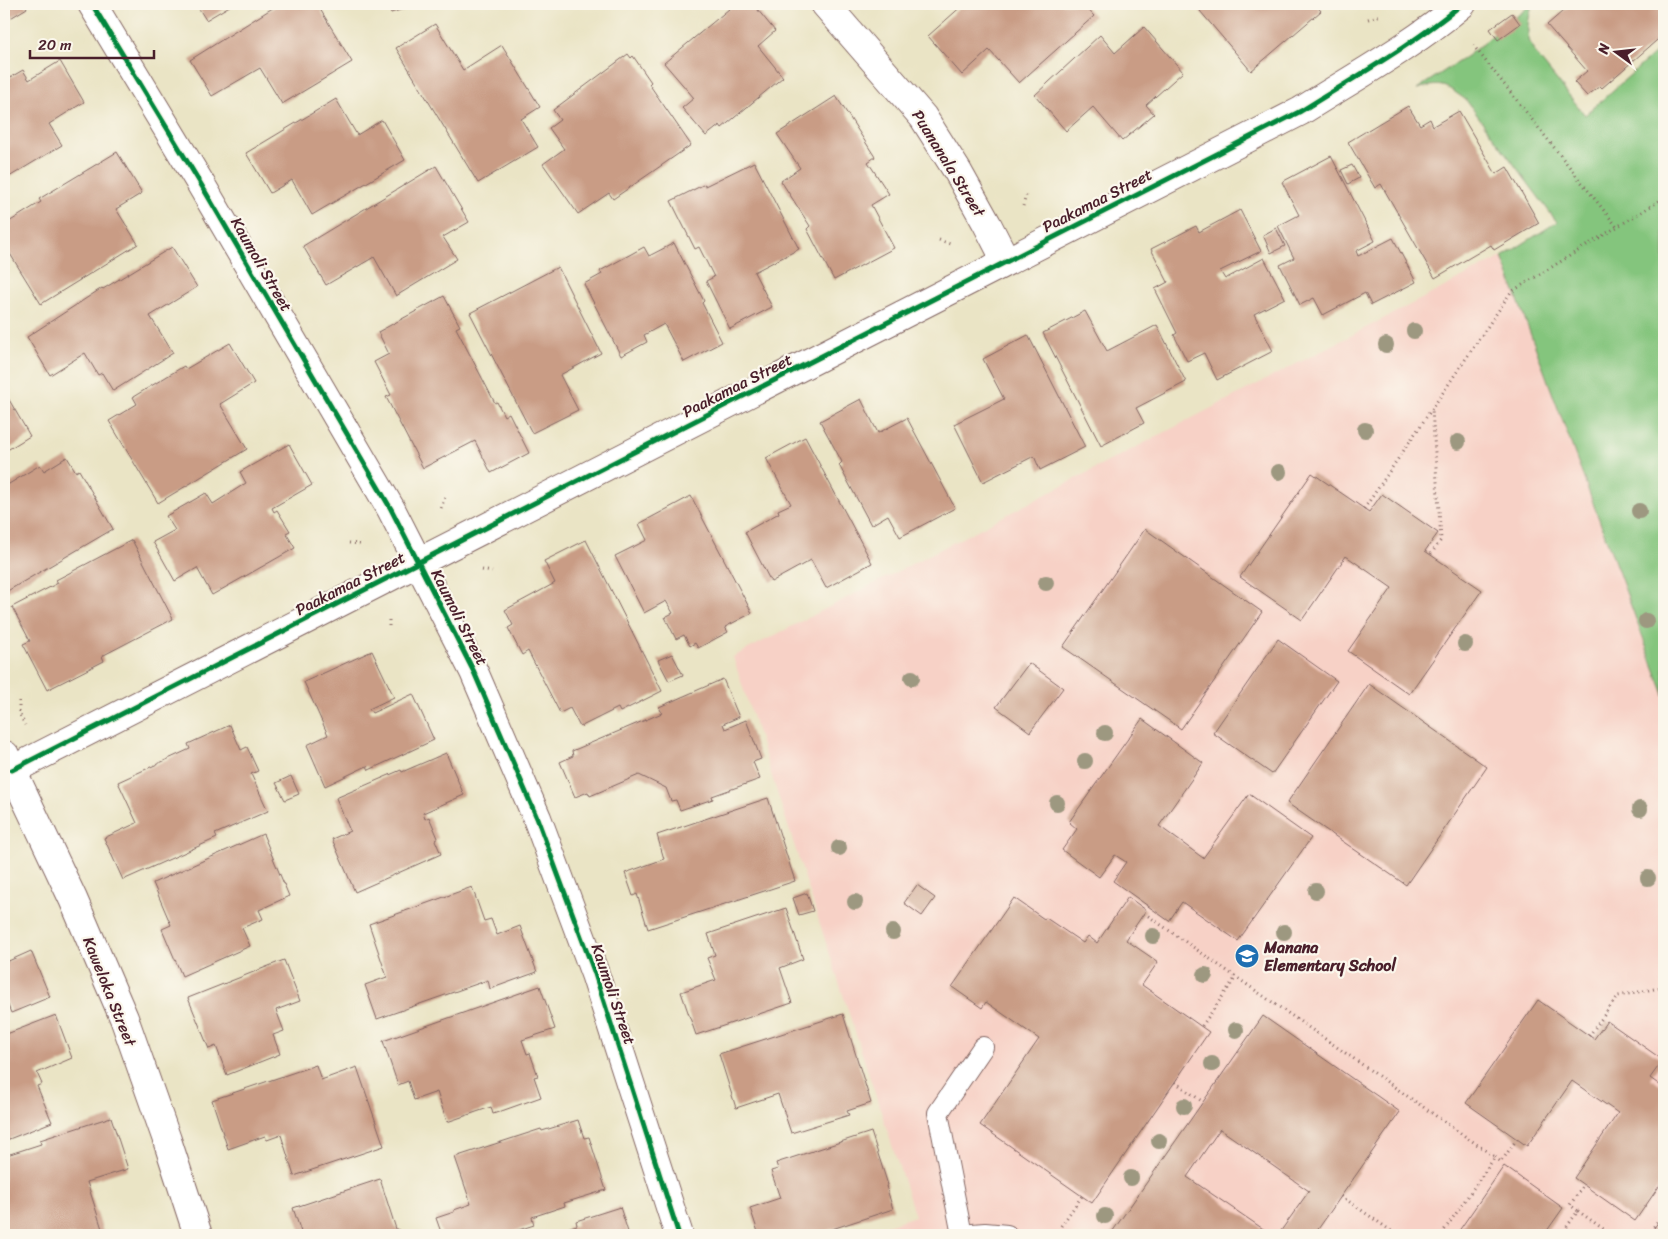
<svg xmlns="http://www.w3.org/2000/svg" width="1668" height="1239" font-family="Sriracha,sans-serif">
<rect width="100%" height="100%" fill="#fbf7ec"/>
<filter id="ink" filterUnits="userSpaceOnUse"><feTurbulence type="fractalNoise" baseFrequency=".02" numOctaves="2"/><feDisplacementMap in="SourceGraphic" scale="10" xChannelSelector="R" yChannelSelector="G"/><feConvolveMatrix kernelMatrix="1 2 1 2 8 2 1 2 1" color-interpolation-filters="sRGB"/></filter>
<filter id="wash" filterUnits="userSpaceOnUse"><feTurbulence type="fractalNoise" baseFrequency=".0096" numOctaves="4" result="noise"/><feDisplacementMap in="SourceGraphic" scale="20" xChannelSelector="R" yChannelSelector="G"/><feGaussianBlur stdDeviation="1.12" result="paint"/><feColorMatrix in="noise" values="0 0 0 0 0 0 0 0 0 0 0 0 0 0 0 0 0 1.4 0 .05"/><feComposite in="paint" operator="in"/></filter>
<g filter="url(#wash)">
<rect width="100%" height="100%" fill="#eae4c5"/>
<path fill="#f7d1c6" d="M1502 257 1664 695V1235H858L915 1216 733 657Z"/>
<path fill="#84c57d" stroke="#677254" d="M1532 4C1528 24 1524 34 1535 53L1585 115 1664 45V695L1502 257 1557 222 1466 100C1445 85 1443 82 1417 89L1467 56Z"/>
<g id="blocks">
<path fill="#c99c85" d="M4 4H25L27 8 4 22Z
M196 4H233L206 20Z
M279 4H317L352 62 282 104 260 68 212 96 190 60Z
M388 4H419L391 13Z
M735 4H753L775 31 758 46 783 77 722 128 720 125 706 136 682 108 694 98 664 63Z
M964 4H976L979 6 981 4H1083L1094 16 1019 83 989 50 962 75 928 36Z
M1208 4H1315L1321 11 1251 71 1200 11Z
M1571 4H1664V34L1602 88 1600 86 1587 96 1574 82 1587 71 1547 25Z
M1512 13 1520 24 1498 40 1490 29Z
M435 24 463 70 502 45 540 107 521 119 538 147 478 183 396 48Z
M1144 27 1183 72 1146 105 1154 114 1122 141 1093 107 1066 131 1035 95 1100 35 1115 53Z
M628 54 631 58 633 56 651 82 649 84 691 145 613 199 609 193 578 214 543 164 564 149 549 128 560 120 553 110Z
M60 61 84 102 49 124 62 145 4 180V81L23 70 29 80Z
M836 96 875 157 868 162 889 194 871 205 894 248 834 280 807 229 810 226 781 181 800 168 777 134Z
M336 99 357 135 382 120 405 160 312 215 292 180 270 193 246 153Z
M1408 106 1420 125 1430 119 1433 126 1459 111 1496 174 1507 167 1539 223 1494 250 1491 245 1435 278 1381 184 1375 188 1348 142Z
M117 152 142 193 116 209 138 244 41 304 4 244V225L41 202 39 199Z
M1331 156 1375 241 1356 251 1358 256 1393 238 1416 282 1371 305 1365 293 1323 315 1314 298 1300 305 1280 265 1294 258 1278 226 1299 215 1282 182Z
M754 162 799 249 754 272 772 307 730 329 706 281 714 277 699 247 695 249 671 201 705 184V186Z
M1352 165 1359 178 1348 184 1341 170Z
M436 166 469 222 443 237 457 259 396 296 374 257 326 285 303 246Z
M1240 210 1261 251 1220 271 1225 279 1264 258 1285 298 1254 314 1273 351 1217 380 1204 353 1187 361 1174 335 1177 333 1155 289 1168 282 1151 249 1196 226 1199 232Z
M1276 228 1285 246 1271 253 1263 235Z
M674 243 704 301 702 303 722 342 684 362 664 324 644 335 647 342 621 356 584 284 602 274 600 271 644 247 649 256Z
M172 247 197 287 150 316 173 353 113 391 102 373 98 375 85 353 50 375 27 337 102 288 103 289Z
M558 267 601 353 560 375 578 410 532 433 470 313Z
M444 296 460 326 456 328 495 403 497 402 504 416 509 413 529 453 491 473 475 441 423 468 386 397 391 395 374 362 389 354 378 332Z
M1085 311 1107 351 1157 325 1186 382 1136 408 1144 423 1101 446 1043 333Z
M1028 335 1085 447 1040 470 1034 456 983 482 954 424 1004 399 983 359Z
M230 343 254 383 220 404 247 449 158 503 109 421 137 404 133 397 184 366 186 369Z
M4 391 30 436 4 452Z
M861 399 878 433 907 418 955 508 900 537 888 515 871 525 839 465 842 462 820 421Z
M805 437 872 563 826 588 811 560 771 582 745 532 779 513 778 510 791 504 766 458Z
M289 444 312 485 272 508 274 512 277 510 290 531 286 533 295 548 212 595 197 568 175 581 153 542 175 530 166 516 206 493 213 504 246 483 240 472Z
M67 457 76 472 79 470 113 529 4 593V487L40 465 44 471Z
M1312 473 1369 512 1382 494 1438 533 1425 551 1482 590 1409 694 1348 651 1392 588 1346 556 1302 620 1240 577Z
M691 496 752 613 725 627 728 632 698 648 695 643 690 646 684 635 676 639 665 617 673 613 666 601 644 613 615 556 647 540 639 524Z
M1145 529 1262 612 1181 729 1063 647Z
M132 540 173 619 102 656 104 661 47 690 23 644 30 641 12 607 58 583 56 580Z
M586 540 662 691 620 712 618 708 580 727 570 708 560 713 528 651 522 655 508 628 513 625 505 610 555 583 544 561Z
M1278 639 1337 681 1272 774 1213 733Z
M372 651 394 697 369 709 372 713 413 694 434 740 369 770 367 766 325 786 307 745 328 735 304 682Z
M672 654 683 675 669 681 658 660Z
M1029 663 1063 688 1030 732 996 707Z
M723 679 739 717 723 724 725 729 746 720 761 759 753 762 760 779 712 796 713 799 680 810 676 800 671 801 666 788 639 775 590 796 588 792 575 797 560 762 573 756 572 751 662 713 659 707Z
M1369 684 1487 767 1406 885 1287 803Z
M1142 719 1203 763 1159 826 1203 858 1249 794 1311 838 1238 941 1182 902 1169 921 1113 881 1126 862 1115 855 1099 877 1062 850 1077 829 1069 822Z
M230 725 241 750 247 747 258 771 251 774 268 811 215 834 217 838 123 880 104 838 137 823 118 782 190 749 188 744Z
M446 753 464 795 423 813 425 819 429 817 438 838 435 840 441 854 355 892 332 839 350 831 336 798 401 770 402 772Z
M291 776 299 794 285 800 276 783Z
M768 798 795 881 648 929 637 894 633 896 625 873 664 859 657 835Z
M263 834 289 896 259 910 263 919 242 928 250 946 182 976 162 929 171 925 153 883Z
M917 885 935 898 922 916 904 903Z
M472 887 484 921 491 919 497 935 520 926 537 972 490 989 488 980 377 1019 365 985 387 977 369 924Z
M807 893 813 911 799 915 793 898Z
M1128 897 1146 910 1126 940 1158 962 1142 985 1209 1032 1092 1203 980 1125 1039 1039 986 1002 982 1008 952 987 1014 898 1044 919 1046 918 1083 943 1088 936 1097 943Z
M786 908 803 959 780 968 792 1003 696 1035 681 992 716 980 707 958 715 955 708 934Z
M31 951 50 997 11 1013 4 995V963Z
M284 960 300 1001 276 1010 284 1031 273 1035 280 1054 227 1075 216 1046 209 1049 188 998Z
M540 986 555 1029 522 1040 527 1054 530 1053 538 1076 534 1077 541 1097 493 1114 491 1107 447 1122 437 1092 414 1100 408 1081 398 1085 383 1041Z
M1538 1000 1594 1039 1607 1021 1663 1060 1650 1078 1664 1088V1179L1635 1221 1574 1178 1618 1113 1572 1081 1527 1146 1466 1103Z
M843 1014 871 1103 847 1111 849 1115 791 1133 778 1094 736 1108 719 1054Z
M56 1015 72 1058 37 1073 42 1084 37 1086 52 1122 4 1141V1035Z
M1263 1016 1400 1112 1314 1235H1278L1309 1191 1220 1129 1187 1177 1272 1235H1110Z
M316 1065 321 1080 357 1067 384 1146 294 1176 281 1135 267 1140 265 1136 228 1149 212 1100Z
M111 1117 128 1169 87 1182 103 1232 92 1235H4V1156L41 1144 40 1140Z
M578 1120 584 1138 589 1137 606 1190 564 1203 565 1206 532 1217 534 1225 503 1235H442L436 1218 454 1212V1210L471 1204 455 1157 541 1129 542 1131Z
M871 1132 888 1185 886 1186 893 1209 814 1235H759L750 1208 780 1198 771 1171 778 1169 776 1163Z
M1504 1166 1563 1208 1544 1235H1456Z
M380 1179 396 1229H398L401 1235H302L293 1208Z
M620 1207 629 1235H570L567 1228 577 1225 576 1221Z
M1664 1214V1235H1649Z"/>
</g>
</g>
<g filter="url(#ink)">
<use href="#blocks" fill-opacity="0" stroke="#826461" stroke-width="1"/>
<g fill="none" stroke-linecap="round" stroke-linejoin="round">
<defs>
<path id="service" d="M960 1235 985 1233 1007 1235
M962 1235 938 1113 983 1047"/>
<path id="minor" d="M92 4 199 181 391 509 474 672 537 818 595 974 679 1235
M825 4 923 117 958 172 987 224 1006 261
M5 755 73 899 124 1018 167 1140 198 1235
M12 770 1301 111C1355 77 1413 45 1462 4"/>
</defs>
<use href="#service" stroke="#826461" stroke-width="22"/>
<use href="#minor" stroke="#826461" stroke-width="30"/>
<path stroke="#826461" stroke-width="3" stroke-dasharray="1 4" stroke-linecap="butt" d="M1368 19 1381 15
M1473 45 1617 227
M1023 206 1026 195
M939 240 950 244
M441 508 445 497
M1364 509 1511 292 1664 198
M349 543 360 544
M1431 554 1441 540 1432 409
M482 570 492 572
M389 626V617
M19 701V713L25 725
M1144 913 1495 1157 1441 1235
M1202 1026 1236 977
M1589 1036 1618 996 1664 987
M1175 1082 1203 1102
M1495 1157 1501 1162 1517 1139
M1341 1196 1397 1235
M1578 1211 1612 1235
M1061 1226 1082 1196
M1561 1235 1578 1211 1570 1205 1584 1184
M1648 1235 1664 1212"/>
<use href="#service" stroke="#fff" stroke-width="20"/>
<use href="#minor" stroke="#fff" stroke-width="28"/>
<defs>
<path id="cycleway" d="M92 4 199 181 391 509 474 672 537 818 595 974 679 1235
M12 770 1301 111C1355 77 1413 45 1462 4"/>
</defs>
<use href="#cycleway" stroke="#fbf7ec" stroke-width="8"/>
<use href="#cycleway" stroke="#00873e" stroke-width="5"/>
</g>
<g fill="#9d9880">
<circle cx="1414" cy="331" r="8"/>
<circle cx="1386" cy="345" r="8"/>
<circle cx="1365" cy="430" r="8"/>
<circle cx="1458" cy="442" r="8"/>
<circle cx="1279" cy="472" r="8"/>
<circle cx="1639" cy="511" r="8"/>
<circle cx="1046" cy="583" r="8"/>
<circle cx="1646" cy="621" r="8"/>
<circle cx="1465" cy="644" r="8"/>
<circle cx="912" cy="678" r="8"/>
<circle cx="1105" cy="733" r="8"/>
<circle cx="1085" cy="761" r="8"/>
<circle cx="1057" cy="803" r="8"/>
<circle cx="1640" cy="809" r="8"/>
<circle cx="839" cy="848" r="8"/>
<circle cx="1648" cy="878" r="8"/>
<circle cx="1316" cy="891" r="8"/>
<circle cx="855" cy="902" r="8"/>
<circle cx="893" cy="932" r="8"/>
<circle cx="1284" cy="932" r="8"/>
<circle cx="1153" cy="936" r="8"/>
<circle cx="1205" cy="975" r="8"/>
<circle cx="1236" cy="1030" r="8"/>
<circle cx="1212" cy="1064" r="8"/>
<circle cx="1184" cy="1106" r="8"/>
<circle cx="1159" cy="1141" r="8"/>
<circle cx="1131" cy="1178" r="8"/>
<circle cx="1105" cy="1216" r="8"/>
</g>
</g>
<defs>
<symbol id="school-disc" viewBox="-11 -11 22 22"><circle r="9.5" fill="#1f6fb2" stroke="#fbf7ec"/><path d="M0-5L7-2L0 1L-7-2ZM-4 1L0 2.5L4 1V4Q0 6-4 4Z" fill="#fff"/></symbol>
</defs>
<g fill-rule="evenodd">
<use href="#school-disc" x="1233" y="942" width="28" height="28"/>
</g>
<g text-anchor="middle" stroke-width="4.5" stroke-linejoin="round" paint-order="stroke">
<g font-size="16" fill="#4a1f2b" stroke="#fbf7ec">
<text transform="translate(949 163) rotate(58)" y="6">Puananala Street</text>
<text transform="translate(1097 200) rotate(-27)" y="6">Paakamaa Street</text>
<text transform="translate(262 264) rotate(60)" y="6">Kaumoli Street</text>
<text transform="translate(737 385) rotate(-27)" y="6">Paakamaa Street</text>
<text transform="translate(350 583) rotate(-27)" y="6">Paakamaa Street</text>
<text transform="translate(460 617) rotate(63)" y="6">Kaumoli Street</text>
<text transform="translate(110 991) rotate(68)" y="6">Kaweloka Street</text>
<text transform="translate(614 994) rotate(71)" y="6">Kaumoli Street</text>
</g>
<g font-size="16" font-weight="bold" fill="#4a1f2b" stroke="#fbf7ec" text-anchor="start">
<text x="1264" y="953">Manana<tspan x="1264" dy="18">Elementary School</tspan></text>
</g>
</g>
<rect width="1668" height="1239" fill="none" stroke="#fbf7ec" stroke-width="20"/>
<g transform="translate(1616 52) rotate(285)" stroke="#fbf7ec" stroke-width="4" paint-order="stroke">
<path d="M0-4L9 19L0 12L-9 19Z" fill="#4a1f2b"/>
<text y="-8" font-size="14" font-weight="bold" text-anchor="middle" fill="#4a1f2b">N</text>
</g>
<path d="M30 50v8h124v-8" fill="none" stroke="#4a1f2b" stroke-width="2.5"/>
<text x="38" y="50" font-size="15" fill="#4a1f2b" stroke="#fbf7ec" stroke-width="4" paint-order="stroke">20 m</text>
</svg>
